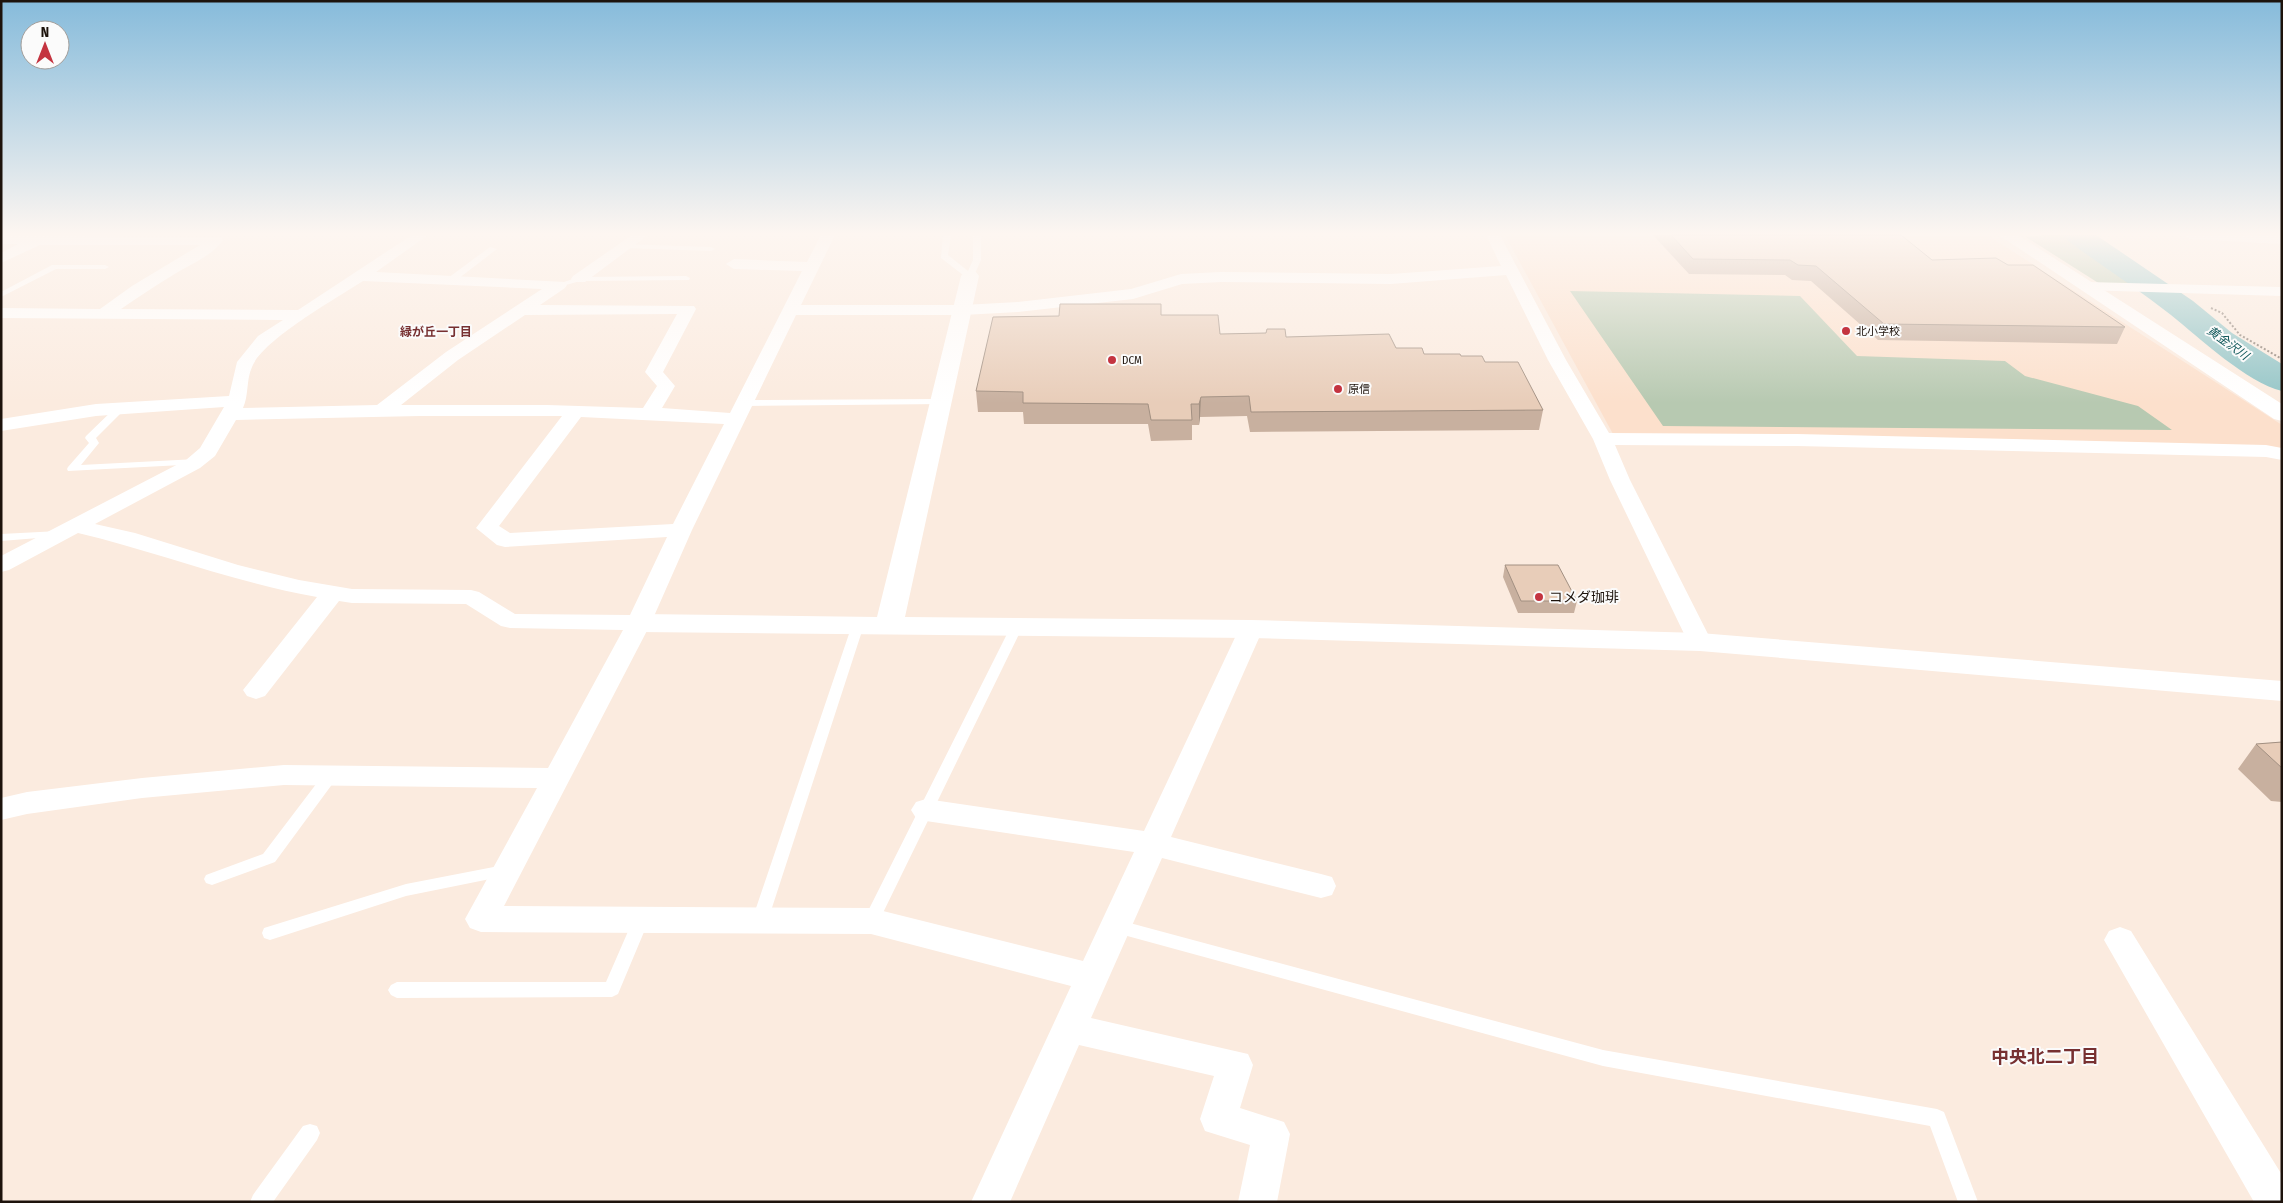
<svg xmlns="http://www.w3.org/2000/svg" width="2283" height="1203" font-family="'Fira Sans Condensed','Noto Sans JP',sans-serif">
<rect width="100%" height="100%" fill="#fbebdf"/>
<path fill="#fce0cc" d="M1505 235 1989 236 2282 425V451L1613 434Z"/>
<path fill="#b7c9b1" d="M2044 235H2072L2142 285 2100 284 2026 237Z
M1570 291 1800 296 1857 356 2005 361 2025 376 2138 406 2172 430 1663 426Z"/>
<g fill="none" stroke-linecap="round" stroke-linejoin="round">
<path fill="#93c5c7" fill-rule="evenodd" d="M2064 235H2096L2193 301 2232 333 2282 364V391C2246 382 2201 339 2171 315 2138 289 2102 266 2068 241Z"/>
<path stroke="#908379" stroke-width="2" stroke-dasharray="2 2" stroke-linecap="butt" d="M2211 308 2222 313 2240 335 2282 359"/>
<path fill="#fff" fill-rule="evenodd" d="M943 235H951L948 255 968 271 973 260V235H981V260L973 278H967L941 258Z
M622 244 711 247 715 249 711 251 625 248 621 246Z
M490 247 497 249 454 282H448V278Z
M52 265H105L109 267 105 269H56L1 297V292Z
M686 276 690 278 689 280 580 281 559 287 555 285 579 277Z
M941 399 944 400V404L744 406 739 403 744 400Z
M121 405 126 408 96 438 99 443 81 465 197 459 201 460V464L68 471 67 469 68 467 89 443 85 438 86 436 117 406Z
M59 531 63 532 65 534 63 536 1 541V534Z
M858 621 864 625 768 920 766 925 760 927 754 925 752 920 852 625Z
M1017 622 1023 626 879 921 877 926 871 928 865 926 863 921 1011 626Z
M331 770 336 771 338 775 336 779 275 862 212 885 206 883 204 879 206 875 263 854 326 771Z
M504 865 510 867 512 871 510 875 406 896 270 940 264 938 262 933 264 928 406 884Z
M641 913 647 915 649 920 618 994 612 997 397 998 391 995 388 990 391 985 397 982H606L633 920 635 915Z
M1115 919 1603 1050 1937 1109 1944 1112 1978 1202H1958L1930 1126 1603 1066 1109 931 1107 926 1109 921Z
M310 1124 317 1126 320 1133 317 1140 273 1202H250L253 1195 303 1126Z"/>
<path fill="#fff" fill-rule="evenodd" d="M412 235H428L376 272 565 282 567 285 565 288 540 305 694 306 696 309 663 372 675 386 662 408 730 413 802 271 734 269 726 264 734 259 807 262 821 235H835L801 305H963L1018 302 1131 289 1181 274 1221 272 1391 274 1501 266 1486 235H1500L1566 360 1609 433 1797 434 2266 445 2282 448V460L2266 457 1797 446 1615 445 1630 480 1712 642 1709 648 1700 650 1691 648 1688 642 1610 480 1593 439 1548 360 1506 275 1391 284 1221 282 1182 284 1133 299 1018 312 963 315H796L692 530 651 623 504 906 871 908 1083 961 1134 852 926 821 916 818 911 810 916 802 926 799 1144 831 1239 629 1242 624 1251 621 1260 624 1263 629 1171 837 1321 874 1332 877 1336 886 1332 895 1321 898 1162 858 1091 1018 1248 1054 1253 1065 1240 1108 1284 1122 1290 1134 1277 1202H1238L1250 1145 1205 1131 1200 1119 1214 1076 1079 1045 1010 1202H971L1071 986 871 934 481 932 470 928 465 919 537 788 284 785 142 798 27 814 1 820V798L27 792 142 778 284 765 548 768 623 630 510 628 501 626 466 604 352 603 339 601 265 696 256 699 247 696 243 690 317 597C236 583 158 552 78 533L9 570 1 572V556L186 460 200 448 224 407 96 416 1 431V419L96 404 229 396 237 362 258 336 283 320 1 318V308L100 309 132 286 200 245H40L1 263V253L18 244H1V236L221 237 223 240C212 256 189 265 173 275 155 286 138 297 121 309L298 310ZM363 281 542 289 446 352 377 405 243 408C249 395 246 380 252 367 262 340 337 298 363 281ZM677 314 645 372 657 386 643 408 547 405H401L458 360 525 315ZM420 416H562L476 528 497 545 505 547 667 537 630 615 515 614 479 592 471 590 352 589 299 580 238 565 135 533 95 524 200 468 215 456 236 420ZM581 417 724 424 673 524 510 533 499 526Z
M632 235H648L585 282H573L571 279 573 276Z
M2183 235 2282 236V244L2190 239Z
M2088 282 2280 287 2282 296 2082 290 2080 287Z
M2120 927 2131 931 2282 1175V1202H2254L2104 940 2109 931Z"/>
<path fill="#fff" fill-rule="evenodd" d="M1999 235H2018L2282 404V421L2274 419Z
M970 271 976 272 979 276 905 617 1251 620 1700 633 2282 681V701L1700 651 1251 638 639 632 629 629 625 623 629 617 639 614 877 617 961 276 964 272Z"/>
</g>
<path fill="#c8b09f" d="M1653 235H1901L1932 260 2008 265 2125 327 2117 344 1878 340 1811 281 1792 280 1785 275 1689 274Z
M1161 315 1220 334 1286 337 1396 348 1424 354 1485 362 1543 410 1539 430 1250 432 1247 416 1200 417 1199 425H1192V440L1151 441 1148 424H1024L1023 412H978L976 391Z
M1505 565 1577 601 1574 613H1518L1503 577Z
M2282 742V802L2271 801 2238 769 2256 744Z"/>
<path fill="#a29082" d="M1201 397 1200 417 1199 425V404Z"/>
<path fill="#e8cdb9" stroke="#a29082" d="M1671 235H1901L1932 260 1996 258 2008 265H2033L2125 327 1884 324 1816 266 1798 265 1790 260 1693 259Z
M1060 304H1161V315H1218L1220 334 1266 333 1267 329H1285L1286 337 1389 334 1396 348H1422L1424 354H1460L1461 356H1482L1485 362H1518L1543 410 1251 412 1249 396 1201 397 1199 404H1191L1192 420H1151L1148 404 1023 403V392L976 391 993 317 1059 316Z
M1505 565H1558L1577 601H1521Z
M2282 742V768L2256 744Z"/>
<linearGradient id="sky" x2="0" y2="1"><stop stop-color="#86bbdb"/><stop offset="0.58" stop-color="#fdf6f1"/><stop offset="1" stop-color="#fdf6f1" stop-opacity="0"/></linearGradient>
<rect width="2283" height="403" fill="url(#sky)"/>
<g fill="#c43440" stroke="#fbfbfb" stroke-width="2">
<circle cx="1846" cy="331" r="5"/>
<circle cx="1112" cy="360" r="5"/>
<circle cx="1338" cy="389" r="5"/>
<circle cx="1539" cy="597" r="5"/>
</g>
<g text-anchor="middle" stroke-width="4" stroke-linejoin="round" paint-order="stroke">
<g font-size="11" fill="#1d130c" stroke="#fbfbfb" text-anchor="start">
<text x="1856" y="335">北小学校</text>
<text x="1122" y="364">DCM</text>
<text x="1348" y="393">原信</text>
</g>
<g font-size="12" font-weight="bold" fill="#773031" stroke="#fbfbfb">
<text x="436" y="336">緑が丘一丁目</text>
</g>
<g font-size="12" font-style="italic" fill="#10575a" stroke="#fbfbfb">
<text transform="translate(2228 343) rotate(36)" y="4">黄金沢川</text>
</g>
<g font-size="14" fill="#1d130c" stroke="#fbfbfb" text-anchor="start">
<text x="1549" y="602">コメダ珈琲</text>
</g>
<g font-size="18" font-weight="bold" fill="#773031" stroke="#fbfbfb">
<text x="2045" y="1063">中央北二丁目</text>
</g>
</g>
<rect width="2283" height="1203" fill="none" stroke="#1d130c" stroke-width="5"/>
<g transform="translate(45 45)"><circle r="24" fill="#fbfbfb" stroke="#a29e9b"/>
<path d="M0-4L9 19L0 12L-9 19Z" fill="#c43440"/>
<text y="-8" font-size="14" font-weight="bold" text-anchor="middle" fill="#1d130c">N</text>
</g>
</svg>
